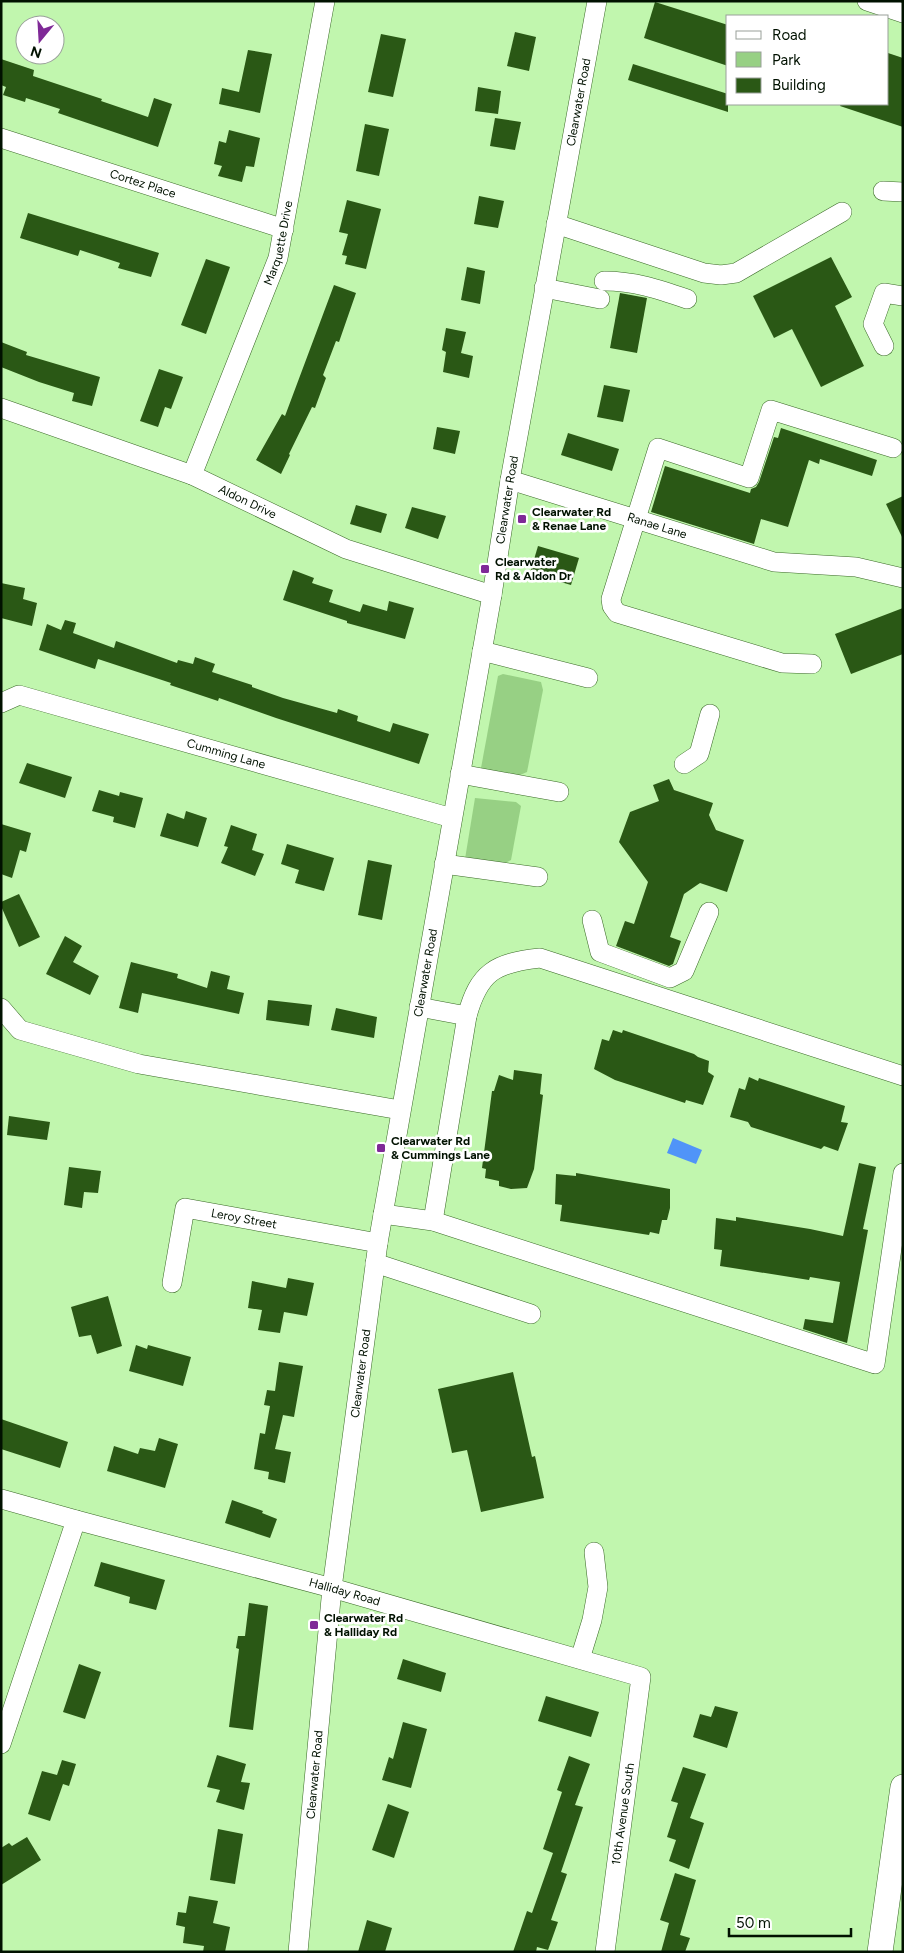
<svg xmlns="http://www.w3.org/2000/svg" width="904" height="1953" viewBox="0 0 904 1953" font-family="Figtree,sans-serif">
  <rect width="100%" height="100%" fill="#c1f6ae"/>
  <g fill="#97d084">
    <polygon points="503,674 541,682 543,690 527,772 511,779 486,773 481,768 498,676"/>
    <polygon points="475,798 516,802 521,806 511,860 496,868 465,859"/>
  </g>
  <polygon fill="#5094f8" points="673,1138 702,1150 696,1164 667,1153"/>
  <g fill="#2a5815">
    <polygon points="655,2 728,25 728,66 644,38"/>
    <polygon points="515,32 536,37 529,71 507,66"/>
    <polygon points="381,34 406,39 393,97 368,92"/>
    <polygon points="248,50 272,54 260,113 219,104 222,88 239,92"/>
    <polygon points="888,53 903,58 903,127 840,106 841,104 888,104"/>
    <polygon points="1,59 34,70 33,76 102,99 101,101 148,117 154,98 172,104 158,147 58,113 60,109 26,98 25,102 3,95 6,87 1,85"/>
    <polygon points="633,64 728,94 728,112 628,80"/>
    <polygon points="478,87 501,91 498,114 475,111"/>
    <polygon points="495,118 521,122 515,150 490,146"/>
    <polygon points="365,124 389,129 379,176 356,171"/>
    <polygon points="229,130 260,138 254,167 246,166 242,182 218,176 222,166 214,164 219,141 226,143"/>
    <polygon points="479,196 504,201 498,228 474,224"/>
    <polygon points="347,200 381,209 366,269 345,264 347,256 342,255 348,234 339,232"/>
    <polygon points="28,213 159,253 151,277 118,268 120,263 80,250 78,256 20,238"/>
    <polygon points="831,257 852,297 835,306 864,366 821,387 792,329 774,338 753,296"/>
    <polygon points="206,259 230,267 206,334 181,325"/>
    <polygon points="467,267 485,271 480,304 461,300"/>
    <polygon points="334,285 356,293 339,342 336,341 323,375 326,378 315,408 312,407 289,454 290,455 281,474 256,460 282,414 285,416"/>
    <polygon points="620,293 647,298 637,353 610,348"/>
    <polygon points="446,328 466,332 461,353 473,356 469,378 443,372 446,352 442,350"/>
    <polygon points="1,342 27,352 26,355 100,377 92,406 72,401 74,393 39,382 1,367"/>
    <polygon points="159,369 183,377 171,409 165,407 158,427 140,421"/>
    <polygon points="604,385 630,390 623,422 597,417"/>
    <polygon points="437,427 460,431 455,454 433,449"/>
    <polygon points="781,428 877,460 872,476 820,459 819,464 809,460 788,527 761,519 754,544 651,512 665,466 750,493 751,489 756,487 759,482 774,437 778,438"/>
    <polygon points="568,433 619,449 612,471 561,455"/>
    <polygon points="903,496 903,539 886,504"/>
    <polygon points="356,505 387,514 381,533 350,524"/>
    <polygon points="412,507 446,516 438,539 405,528"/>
    <polygon points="538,546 579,558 571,585 530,573"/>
    <polygon points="293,570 314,578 312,583 333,590 329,602 360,612 363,604 387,611 389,601 414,608 405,639 347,623 347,621 283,600"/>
    <polygon points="1,583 25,588 23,599 37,603 32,626 1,618"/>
    <polygon points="903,608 903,654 851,674 835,634"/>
    <polygon points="65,620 76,623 73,633 114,648 116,641 177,663 178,660 193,664 195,657 215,664 212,672 252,685 252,687 283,698 337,713 338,709 358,716 357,721 390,732 393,723 429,734 419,764 276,718 219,698 218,701 170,685 171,683 98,659 95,669 39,650 47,624 61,630"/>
    <polygon points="27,763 72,777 65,798 19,783"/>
    <polygon points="669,779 674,790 713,803 709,815 716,830 744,840 727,892 700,883 684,894 670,937 681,941 673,964 669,966 616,946 625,921 634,924 648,882 619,842 630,812 659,801 653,785"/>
    <polygon points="99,790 119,796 120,792 143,798 135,828 113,822 114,817 92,811"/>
    <polygon points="186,811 207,818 198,847 160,836 167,813 184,819"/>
    <polygon points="1,824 31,833 26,852 20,850 12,878 1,874"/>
    <polygon points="231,825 257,834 252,850 264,854 255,876 221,863 228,847 224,846"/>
    <polygon points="287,844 334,858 324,891 295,883 299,870 281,864"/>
    <polygon points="368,860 392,865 382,920 358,915"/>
    <polygon points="19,894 40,937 19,947 1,906 1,902"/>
    <polygon points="65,936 82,946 73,962 99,976 90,995 46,974"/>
    <polygon points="131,962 178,974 177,978 207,988 211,971 230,976 227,989 244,993 239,1014 142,993 138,1013 119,1008"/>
    <polygon points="268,1000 312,1005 309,1026 266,1020"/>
    <polygon points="336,1008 377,1017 374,1038 331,1030"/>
    <polygon points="613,1030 622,1033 623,1030 694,1054 698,1057 709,1061 708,1072 714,1076 703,1105 686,1100 685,1103 615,1080 594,1069 602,1039 609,1041"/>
    <polygon points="514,1070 542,1074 540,1094 543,1095 534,1169 527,1188 511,1189 499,1186 499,1181 485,1178 486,1169 482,1168 492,1091 494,1091 499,1075 513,1080"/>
    <polygon points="749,1077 758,1081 759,1078 845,1106 841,1122 848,1123 838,1151 824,1146 821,1149 751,1127 748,1122 730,1117 739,1088 745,1090"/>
    <polygon points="9,1116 50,1122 47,1140 7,1135"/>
    <polygon points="859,1163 876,1167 863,1229 868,1230 847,1343 803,1329 805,1319 833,1323 840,1282 810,1277 809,1280 720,1266 722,1250 714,1249 716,1218 736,1221 736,1217 810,1229 843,1236"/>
    <polygon points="69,1167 101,1171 98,1193 84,1192 82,1208 64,1205"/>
    <polygon points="576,1173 670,1189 670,1208 667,1220 662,1220 659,1234 650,1232 649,1235 560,1221 562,1205 555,1204 556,1174 576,1176"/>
    <polygon points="288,1278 314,1283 307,1316 284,1312 280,1333 258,1330 262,1310 248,1308 252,1281 286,1288"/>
    <polygon points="108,1296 122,1346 97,1354 91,1335 79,1337 71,1307"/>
    <polygon points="136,1345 147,1349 148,1345 191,1357 183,1386 129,1371"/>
    <polygon points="279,1362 303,1366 294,1417 283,1415 275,1449 291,1452 285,1483 268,1479 269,1472 254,1469 260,1433 265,1434 270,1406 264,1405 267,1390 275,1391"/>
    <polygon points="513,1372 532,1457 535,1456 544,1498 481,1512 467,1450 452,1453 438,1389"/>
    <polygon points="1,1419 68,1442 60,1468 1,1449"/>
    <polygon points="159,1438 178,1444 165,1488 107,1471 114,1446 138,1454 140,1448 155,1451"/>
    <polygon points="232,1500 263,1511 262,1513 277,1519 270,1538 225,1523"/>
    <polygon points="101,1562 165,1580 156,1610 129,1603 130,1597 94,1586"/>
    <polygon points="249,1603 268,1606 253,1730 229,1727 239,1649 236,1648 238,1636 245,1636"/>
    <polygon points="403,1659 446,1673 441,1692 397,1679"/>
    <polygon points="79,1664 101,1672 85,1719 63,1712"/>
    <polygon points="546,1696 599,1712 591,1737 538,1721"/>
    <polygon points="715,1706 738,1712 727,1748 693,1737 700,1714 711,1717"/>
    <polygon points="403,1722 427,1729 411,1788 382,1780 389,1757 393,1759"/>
    <polygon points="217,1755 246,1764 241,1782 250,1783 244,1810 216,1802 220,1790 207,1787"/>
    <polygon points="569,1756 590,1764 575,1805 583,1807 561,1872 567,1874 551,1920 558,1922 548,1950 537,1947 536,1952 513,1952 527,1911 532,1913 553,1853 543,1849 562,1792 557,1790"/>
    <polygon points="62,1760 76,1764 69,1786 63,1784 50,1821 28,1814 42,1771 57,1775"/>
    <polygon points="683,1767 706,1774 690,1818 704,1823 689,1869 669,1861 676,1840 667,1837 678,1803 671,1801"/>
    <polygon points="388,1804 409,1812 394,1858 372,1850"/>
    <polygon points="218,1829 243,1834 235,1884 210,1880"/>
    <polygon points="27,1837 41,1860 1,1885 1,1848 9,1843 12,1846"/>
    <polygon points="675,1873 696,1880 680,1935 690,1938 685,1952 661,1952 669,1923 660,1920"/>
    <polygon points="189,1896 218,1901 213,1923 230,1927 225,1952 203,1952 204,1946 183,1943 185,1927 176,1925 178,1912 186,1913"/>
    <polygon points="367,1920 392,1928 385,1952 358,1952"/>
  </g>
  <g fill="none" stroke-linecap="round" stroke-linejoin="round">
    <g stroke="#3a6927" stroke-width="20">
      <g id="minor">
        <polyline points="867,1 903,13"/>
        <path id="s1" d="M1,138L284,229"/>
        <polyline points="883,191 903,192"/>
        <polyline points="556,224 704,273 721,275 736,273 842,212"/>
        <path d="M604,281C634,281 658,289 687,299"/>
        <polyline points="544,288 600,299"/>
        <polyline points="884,346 873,324 884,293 903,296"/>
        <path id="s2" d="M1,408L192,475L346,549L492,595"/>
        <path id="s3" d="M192,475L278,258L325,1"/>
        <path id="s4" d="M510,480L774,562L856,567L903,578"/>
        <polyline points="482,651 588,678"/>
        <polyline points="812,664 782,663 617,613 612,606 611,599 658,448 749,478 771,410 893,448"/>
        <path id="s5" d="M1,703L19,695L452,818"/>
        <polyline points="684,764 699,754 710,714"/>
        <polyline points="460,774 559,792"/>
        <polyline points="444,864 538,877"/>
        <polyline points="592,920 600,952 670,978 684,971 709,912"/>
        <polyline points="419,1007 467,1016"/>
        <polyline points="1,1008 20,1030 139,1064 400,1110"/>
        <polyline points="383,1214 433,1221 875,1364 903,1173"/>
        <path d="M433,1221L467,1016C479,972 495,963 540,958L903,1076"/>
        <polyline points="375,1263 531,1314"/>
        <path id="s6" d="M172,1283L185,1208L378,1243"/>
        <path id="s7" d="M1,1499L76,1520L332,1588L641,1677L605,1952"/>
        <polyline points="580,1659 592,1620 598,1587 594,1552"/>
        <polyline points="1,1744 76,1520"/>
        <path id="s8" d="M298,1952L332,1588L378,1243L492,595L510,480L597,1"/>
      </g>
    </g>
    <g stroke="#3a6927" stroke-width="26">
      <polyline id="major" points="880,1952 903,1787"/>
    </g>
    <use href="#minor" stroke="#fff" stroke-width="19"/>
    <use href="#major" stroke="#fff" stroke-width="25"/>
  </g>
  <g fill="#7f2997" stroke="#fff" stroke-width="2">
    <rect x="517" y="514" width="10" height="10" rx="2.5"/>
    <rect x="480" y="564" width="10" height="10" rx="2.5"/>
    <rect x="376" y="1143" width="10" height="10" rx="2.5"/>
    <rect x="309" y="1620" width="10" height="10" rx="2.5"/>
  </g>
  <g text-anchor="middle" stroke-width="5" stroke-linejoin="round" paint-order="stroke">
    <g font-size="12" fill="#011100" stroke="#fff">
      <text dy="4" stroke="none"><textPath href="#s8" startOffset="1872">Clearwater Road</textPath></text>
      <text dy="4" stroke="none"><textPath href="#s1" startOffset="149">Cortez Place</textPath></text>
      <text dy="4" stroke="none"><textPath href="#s3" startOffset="248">Marquette Drive</textPath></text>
      <text dy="4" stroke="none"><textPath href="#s8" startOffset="1468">Clearwater Road</textPath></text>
      <text dy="4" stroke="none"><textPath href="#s2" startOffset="264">Aldon Drive</textPath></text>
      <text dy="4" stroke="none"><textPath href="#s4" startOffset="154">Ranae Lane</textPath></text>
      <text dy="4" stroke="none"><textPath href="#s5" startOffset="235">Cumming Lane</textPath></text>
      <text dy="4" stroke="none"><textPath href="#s8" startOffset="988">Clearwater Road</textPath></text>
      <text dy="4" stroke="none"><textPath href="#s6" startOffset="136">Leroy Street</textPath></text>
      <text dy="4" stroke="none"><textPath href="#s8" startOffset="582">Clearwater Road</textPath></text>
      <text dy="4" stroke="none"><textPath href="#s7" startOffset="356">Halliday Road</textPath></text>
      <text dy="4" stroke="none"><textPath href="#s8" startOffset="178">Clearwater Road</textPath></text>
      <text transform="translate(623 1814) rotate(-82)" y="4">10th Avenue South</text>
    </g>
    <g font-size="12" font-weight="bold" fill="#011100" stroke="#fff" text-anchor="start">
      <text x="532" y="516">Clearwater Rd<tspan x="532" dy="14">&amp; Renae Lane</tspan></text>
      <text x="495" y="566">Clearwater<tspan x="495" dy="14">Rd &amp; Aldon Dr</tspan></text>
      <text x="391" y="1145">Clearwater Rd<tspan x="391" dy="14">&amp; Cummings Lane</tspan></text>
      <text x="324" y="1622">Clearwater Rd<tspan x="324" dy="14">&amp; Halliday Rd</tspan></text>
    </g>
  </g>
  <rect width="904" height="1953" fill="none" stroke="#011100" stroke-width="5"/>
  <rect x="726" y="15" width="162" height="90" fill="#ffffff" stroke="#99a099"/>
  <rect x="736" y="31" width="25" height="8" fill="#ffffff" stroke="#99a099"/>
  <text x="772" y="40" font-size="15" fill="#011100">Road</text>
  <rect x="736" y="52" width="25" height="15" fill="#97d084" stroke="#99a099"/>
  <text x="772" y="65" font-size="15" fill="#011100">Park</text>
  <rect x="736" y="78" width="25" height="15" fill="#2a5815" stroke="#99a099"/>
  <text x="772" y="90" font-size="15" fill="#011100">Building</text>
  <g transform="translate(40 40) rotate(198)"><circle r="24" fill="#ffffff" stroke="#99a099"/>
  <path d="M0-4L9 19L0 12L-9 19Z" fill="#7f2997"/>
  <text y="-8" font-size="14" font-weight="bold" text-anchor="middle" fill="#011100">N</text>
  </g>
  <path d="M729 1928v8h122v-8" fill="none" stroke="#011100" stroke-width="2.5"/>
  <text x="736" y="1928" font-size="15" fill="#011100" stroke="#ffffff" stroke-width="4" paint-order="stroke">50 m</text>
</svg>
